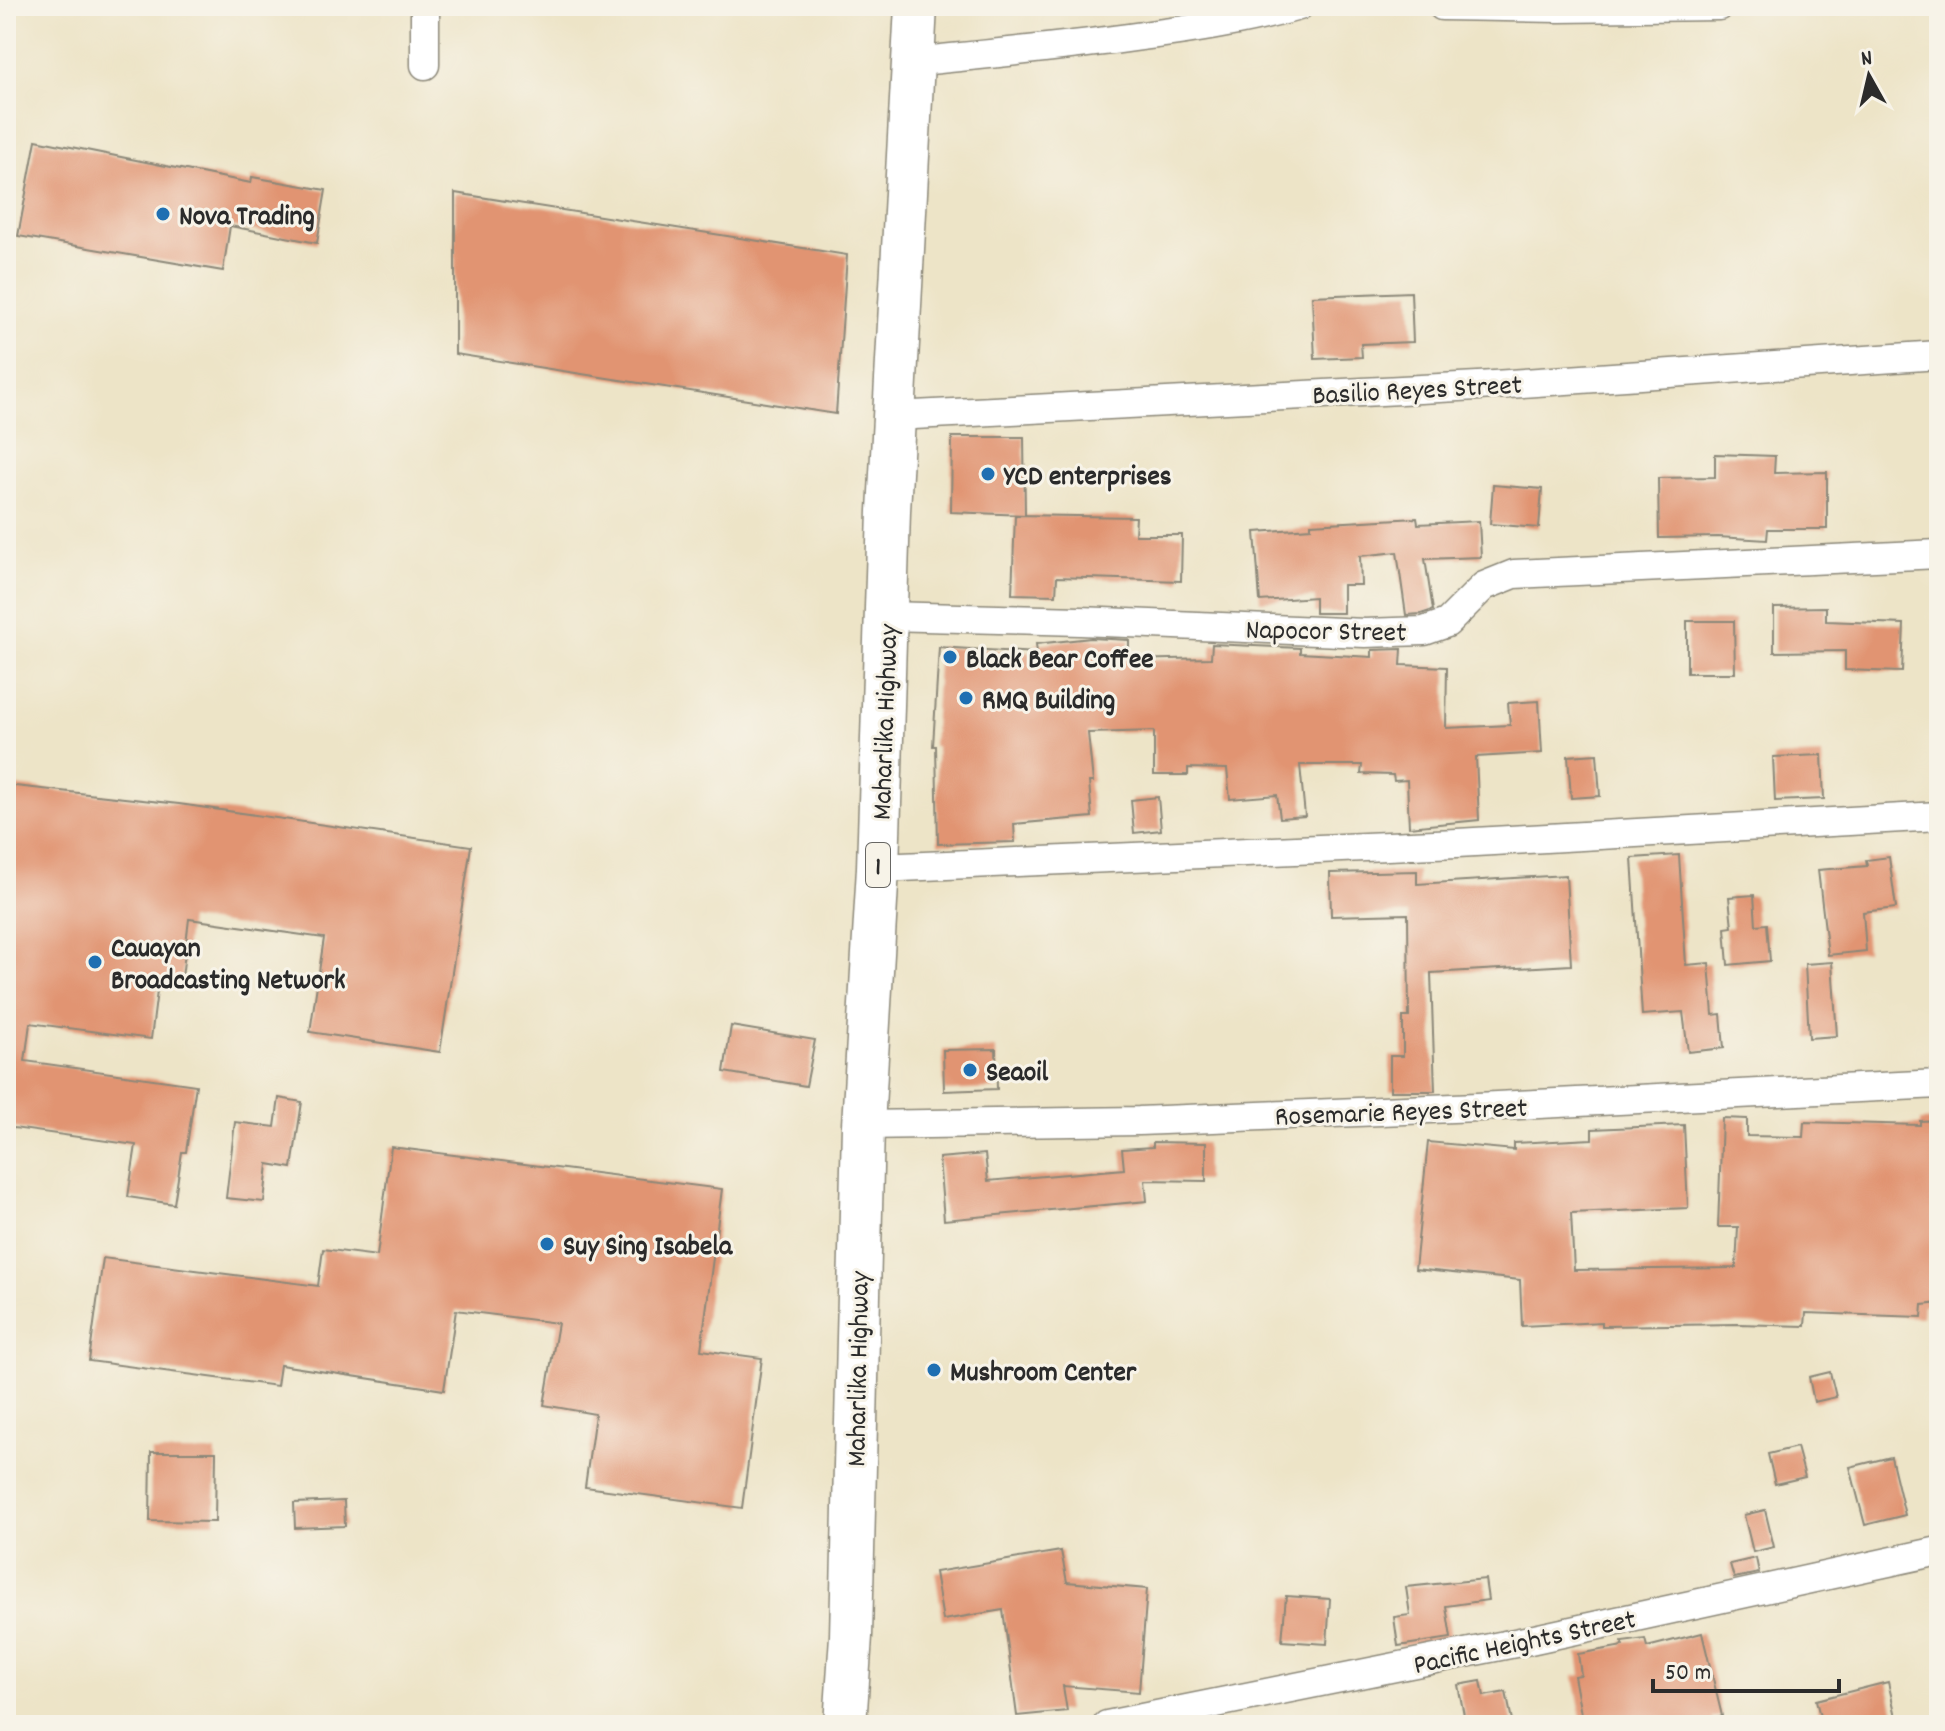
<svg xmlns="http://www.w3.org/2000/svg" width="1945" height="1731" viewBox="0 0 1945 1731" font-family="Dekko,sans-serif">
  <rect width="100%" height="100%" fill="#f7f3e8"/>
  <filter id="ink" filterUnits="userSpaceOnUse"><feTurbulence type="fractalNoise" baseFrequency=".0125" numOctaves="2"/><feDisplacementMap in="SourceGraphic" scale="16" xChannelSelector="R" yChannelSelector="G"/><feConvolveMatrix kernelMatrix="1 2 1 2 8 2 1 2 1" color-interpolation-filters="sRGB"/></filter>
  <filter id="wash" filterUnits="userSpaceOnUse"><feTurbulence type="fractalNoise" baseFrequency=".006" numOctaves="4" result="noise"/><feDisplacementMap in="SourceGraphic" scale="32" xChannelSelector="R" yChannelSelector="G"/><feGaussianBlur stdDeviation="1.8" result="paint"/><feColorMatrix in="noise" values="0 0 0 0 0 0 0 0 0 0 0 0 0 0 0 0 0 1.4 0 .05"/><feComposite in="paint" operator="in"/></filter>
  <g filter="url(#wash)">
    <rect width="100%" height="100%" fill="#ede4c7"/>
    <g id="blocks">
      <g fill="#e19472">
        <polygon points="36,140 251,183 252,177 326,190 317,243 230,226 223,271 18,236"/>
        <polygon points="455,193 847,255 836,414 455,354"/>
        <polygon points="1411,292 1413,342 1361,344 1362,357 1315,359 1312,296"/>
        <polygon points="952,437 1024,437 1025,515 951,512"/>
        <polygon points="1715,454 1775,456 1774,473 1827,472 1827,529 1768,529 1767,540 1718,537 1659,538 1658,478 1715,477"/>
        <polygon points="1493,485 1542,489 1539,528 1490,524"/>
        <polygon points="1015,515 1136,517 1135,535 1182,535 1181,581 1057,577 1056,595 1012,594"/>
        <polygon points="1417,518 1418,524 1479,521 1481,557 1425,559 1433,610 1421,614 1406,615 1397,552 1360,556 1361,585 1343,585 1343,613 1315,613 1315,597 1260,601 1255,532 1311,528 1311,524"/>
        <polygon points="1826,607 1826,621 1904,624 1902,672 1845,670 1845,651 1774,652 1774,608"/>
        <polygon points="1687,621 1734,621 1735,673 1687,673"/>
        <polygon points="1091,638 1129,640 1129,660 1211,658 1212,644 1300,648 1300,653 1372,657 1372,650 1402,649 1401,665 1447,667 1446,728 1510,725 1508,703 1539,701 1542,753 1476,757 1479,820 1409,827 1407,780 1394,781 1393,775 1361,774 1362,765 1300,765 1305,816 1280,818 1277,795 1230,799 1227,769 1188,768 1188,775 1154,775 1154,731 1088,733 1093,782 1089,782 1092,817 1014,824 1015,842 938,844 936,746 933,746 939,647 1037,653 1036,644"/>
        <polygon points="1597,754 1600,796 1571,798 1568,756"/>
        <polygon points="1822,755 1824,799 1775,801 1773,757"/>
        <polygon points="6,785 179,804 471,846 440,1052 310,1032 324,938 189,919 181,986 158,983 151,1039 30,1023 25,1061 196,1085 186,1152 182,1152 174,1204 128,1197 136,1145 6,1127"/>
        <polygon points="1158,797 1161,830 1134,833 1131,800"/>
        <polygon points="1679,855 1686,965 1709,963 1713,1015 1721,1014 1724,1048 1688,1052 1683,1012 1642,1015 1632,858"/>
        <polygon points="1889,857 1896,908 1863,912 1866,951 1828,955 1818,870 1867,866 1866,860"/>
        <polygon points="1417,871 1417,884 1566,875 1571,965 1431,973 1435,1091 1390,1091 1390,1056 1403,1056 1403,1017 1409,1017 1408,914 1331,916 1330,873"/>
        <polygon points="1754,895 1756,925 1767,924 1770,961 1728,965 1725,928 1732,927 1729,897"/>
        <polygon points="1832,962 1837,1036 1809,1038 1805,964"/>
        <polygon points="731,1026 815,1040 806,1086 724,1072"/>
        <polygon points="996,1049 997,1089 944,1091 943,1050"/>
        <polygon points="279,1098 302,1102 292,1168 268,1164 264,1202 226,1198 235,1122 275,1127"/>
        <polygon points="1722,1118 1747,1119 1747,1136 1803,1137 1804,1122 1920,1125 1920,1121 1939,1120 1939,1303 1923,1305 1922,1317 1806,1313 1805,1326 1739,1324 1602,1326 1602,1322 1522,1326 1520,1280 1415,1269 1428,1142 1514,1150 1514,1143 1592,1139 1592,1129 1684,1125 1688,1208 1571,1213 1574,1270 1736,1268 1738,1227 1718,1227"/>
        <polygon points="1153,1142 1206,1143 1206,1181 1145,1180 1147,1201 944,1220 939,1158 985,1154 988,1181 1124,1169 1122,1149 1153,1147"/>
        <polygon points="391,1147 722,1189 701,1350 762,1358 742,1508 585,1487 595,1414 544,1405 558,1323 456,1310 444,1390 280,1365 277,1386 89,1361 103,1258 318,1286 323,1249 377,1256"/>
        <polygon points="1830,1372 1836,1397 1814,1402 1809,1377"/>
        <polygon points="1797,1447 1805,1477 1775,1484 1768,1454"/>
        <polygon points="151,1452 216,1452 215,1522 150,1521"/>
        <polygon points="1891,1457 1905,1515 1865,1525 1850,1467"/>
        <polygon points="344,1501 345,1526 295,1528 294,1503"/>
        <polygon points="1765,1510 1774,1547 1753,1552 1744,1515"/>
        <polygon points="1061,1551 1067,1582 1147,1589 1139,1692 1063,1686 1067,1711 1017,1716 1003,1610 943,1620 935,1572"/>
        <polygon points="1756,1558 1759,1573 1734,1578 1730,1564"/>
        <polygon points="1485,1579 1488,1600 1446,1606 1451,1638 1398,1646 1394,1617 1410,1615 1406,1587"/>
        <polygon points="1286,1596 1330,1599 1327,1644 1282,1641"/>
        <polygon points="1702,1633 1722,1716 1712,1718 1714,1725 1583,1725 1574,1676 1581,1675 1578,1654 1623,1646 1622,1642 1645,1639 1647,1647"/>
        <polygon points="1481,1681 1484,1696 1506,1692 1513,1725 1466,1725 1458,1685"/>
        <polygon points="1888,1682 1898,1725 1822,1725 1816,1700"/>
      </g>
    </g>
  </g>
  <g filter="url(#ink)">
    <use href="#blocks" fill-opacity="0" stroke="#8c8879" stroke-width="2"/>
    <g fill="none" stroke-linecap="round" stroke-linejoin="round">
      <g stroke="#8c8879" stroke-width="31">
        <g id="minor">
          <polyline points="425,6 425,65"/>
          <polyline points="1442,6 1559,8 1719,6"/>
          <path d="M911,62C988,54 1066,47 1142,36C1195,29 1248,21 1299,6"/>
          <polyline points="894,416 1478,386 1939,355"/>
          <polyline points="886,616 1080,621 1365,633 1424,631 1447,623 1484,586 1514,574 1939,554"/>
          <polyline points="878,868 1457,843 1939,816"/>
          <polyline points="863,1125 1139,1121 1477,1107 1939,1084"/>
          <polyline points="1107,1725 1530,1640 1939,1551"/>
        </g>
      </g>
      <g stroke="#8c8879" stroke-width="45">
        <polyline id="highway" points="845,1725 851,1636 863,1125 878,868 889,511 916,6"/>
      </g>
      <use href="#minor" stroke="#fff" stroke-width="28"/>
      <use href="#highway" stroke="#fff" stroke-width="42"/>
    </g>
  </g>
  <g fill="#1f6fb2" stroke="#f7f3e8" stroke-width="3">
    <circle cx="163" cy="214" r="8"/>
    <circle cx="988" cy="474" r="8"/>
    <circle cx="950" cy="657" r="8"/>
    <circle cx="966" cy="698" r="8"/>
    <circle cx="95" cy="962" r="8"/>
    <circle cx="970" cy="1070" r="8"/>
    <circle cx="547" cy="1244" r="8"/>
    <circle cx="934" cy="1370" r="8"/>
  </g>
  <g text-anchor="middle" stroke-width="6" stroke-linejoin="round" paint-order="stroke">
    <rect fill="#f7f3e8" stroke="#686764" stroke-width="2" x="866" y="843" width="24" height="44" rx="6"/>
    <g font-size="26" font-weight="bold" fill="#2b2b2b">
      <text x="878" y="874">1</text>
    </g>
    <g font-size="28" font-weight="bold" fill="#2b2b2b" stroke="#f7f3e8" text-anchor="start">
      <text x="179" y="224">Nova Trading</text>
      <text x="1004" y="484">YCD enterprises</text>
      <text x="966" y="667">Black Bear Coffee</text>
      <text x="982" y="708">RMQ Building</text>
      <text x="111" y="956">Cauayan<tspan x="111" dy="32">Broadcasting Network</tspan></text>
      <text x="986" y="1080">Seaoil</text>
      <text x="563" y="1254">Suy Sing Isabela</text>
      <text x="950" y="1380">Mushroom Center</text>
    </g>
    <g font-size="28" fill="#2b2b2b" stroke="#f7f3e8">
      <text transform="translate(1417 388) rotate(-3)" y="10">Basilio Reyes Street</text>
      <text transform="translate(1326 629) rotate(1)" y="10">Napocor Street</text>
      <text transform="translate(883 722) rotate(-88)" y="10">Maharlika Highway</text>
      <text transform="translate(1401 1110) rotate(-2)" y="10">Rosemarie Reyes Street</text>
      <text transform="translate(856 1369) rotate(-89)" y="10">Maharlika Highway</text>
      <text transform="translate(1524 1640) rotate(-12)" y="10">Pacific Heights Street</text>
    </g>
  </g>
  <rect width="1945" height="1731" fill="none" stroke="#f7f3e8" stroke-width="32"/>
  <g transform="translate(1869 76) rotate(352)" stroke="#f7f3e8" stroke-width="6" paint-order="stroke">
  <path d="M0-6L14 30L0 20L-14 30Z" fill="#2b2b2b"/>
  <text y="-12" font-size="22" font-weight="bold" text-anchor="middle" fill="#2b2b2b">N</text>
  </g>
  <path d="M1653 1679v12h186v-12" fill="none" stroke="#2b2b2b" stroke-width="4"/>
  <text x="1665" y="1679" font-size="24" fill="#2b2b2b" stroke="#f7f3e8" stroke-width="6" paint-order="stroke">50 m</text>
</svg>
